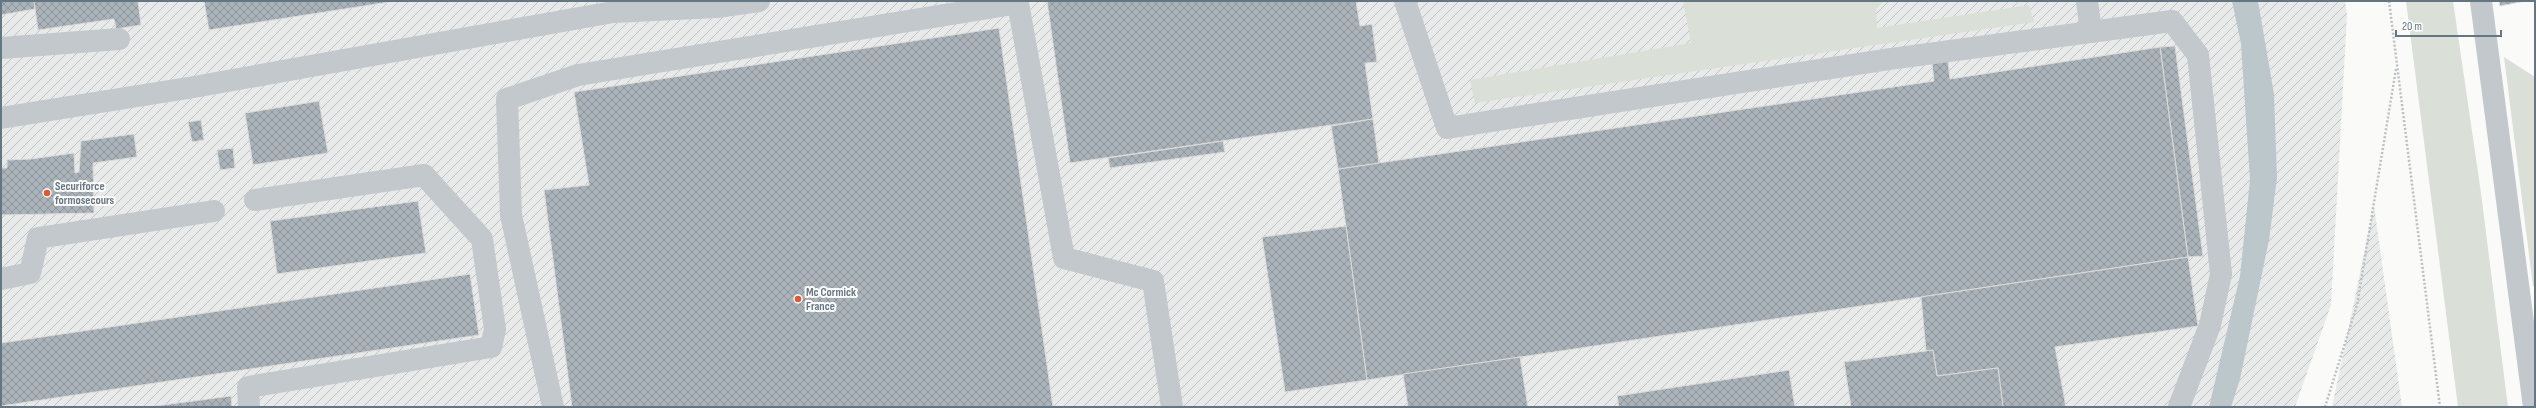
<svg xmlns="http://www.w3.org/2000/svg" width="2536" height="408" viewBox="0 0 2536 408" font-family="'Sofia Sans Condensed',sans-serif">
  <defs>
    <pattern id="industrial-furrows" width="10" height="10" patternUnits="userSpaceOnUse"><rect width="10" height="10" fill="#e8e9e9"/><path d="M-1 1l2-2M0 10L10 0M9 11l2-2" fill="none" stroke="#c0c1c2"/></pattern>
    <pattern id="building-cross-hatch" width="8" height="8" patternUnits="userSpaceOnUse"><rect width="8" height="8" fill="#aab3b9"/><path d="M0 0l8 8M0 8l8-8" fill="none" stroke="#8e969c"/></pattern>
  </defs>
  <rect width="100%" height="100%" fill="#fafaf8"/>
  <g fill="url(#industrial-furrows)">
    <polygon points="1,1 2345,1 2347,15 2331,305 2295,407 1,407"/>
    <polygon points="2374,206 2402,407 2332,407"/>
  </g>
  <g fill="#dadfd7">
    <polygon points="1683,1 1884,1 1876,9 1877,28 2029,5 2034,22 1475,103 1470,80 1691,43"/>
    <polygon points="2406,1 2453,1 2481,193 2508,407 2458,407"/>
    <polygon points="2504,57 2535,77 2535,288 2533,286"/>
  </g>
  <polygon fill="#bbc7cb" points="2232,1 2258,1 2274,94 2277,178 2269,240 2240,379 2231,407 2209,407 2240,276 2250,180 2241,44"/>
  <g fill="url(#building-cross-hatch)" stroke="#dcdcda">
    <polygon points="1,1 34,1 35,9 1,15"/>
    <polygon points="34,1 138,1 141,25 116,29 114,19 38,30"/>
    <polygon points="204,1 396,1 209,30"/>
    <polygon points="1047,1 1356,1 1360,26 1372,24 1377,62 1365,63 1373,119 1070,163"/>
    <polygon points="2499,1 2525,1 2500,6"/>
    <polygon points="999,28 1053,407 572,407 544,190 589,185 574,92"/>
    <polygon points="2175,46 2203,256 2188,257 2160,47"/>
    <polygon points="2160,47 2188,257 1367,380 1338,169 1934,81 1932,63 1948,61 1950,79"/>
    <polygon points="319,101 328,153 253,165 245,113"/>
    <polygon points="1373,119 1379,163 1338,169 1331,126"/>
    <polygon points="201,120 204,140 192,142 188,122"/>
    <polygon points="134,134 137,157 93,163 94,213 1,215 1,168 7,168 7,160 31,159 74,153 75,173 79,172 81,141"/>
    <polygon points="1223,141 1225,152 1110,168 1108,158"/>
    <polygon points="233,148 235,168 220,170 217,150"/>
    <polygon points="418,201 426,253 277,274 270,221"/>
    <polygon points="1346,226 1367,380 1285,392 1262,237"/>
    <polygon points="2188,257 2198,326 2055,347 2066,407 2003,407 1998,368 1937,376 1933,350 1926,351 1921,297"/>
    <polygon points="470,274 479,335 1,406 1,343"/>
    <polygon points="1933,350 1937,376 1998,368 2003,407 1851,407 1844,362"/>
    <polygon points="1520,357 1528,407 1408,407 1403,374"/>
    <polygon points="1789,370 1795,407 1619,407 1617,396"/>
    <polygon points="231,396 232,407 148,407"/>
  </g>
  <g fill="none" stroke-linecap="round" stroke-linejoin="round">
    <g stroke="#bbbfc2" stroke-width="2.5" stroke-dasharray="2 2" stroke-linecap="butt">
      <polyline points="2389,1 2440,407"/>
      <polyline points="2325,407 2357,305 2396,69"/>
    </g>
    <g stroke="#c3c8cc" stroke-width="22">
      <polyline points="1405,1 1447,128 1890,59 2172,21 2198,55 2221,274 2210,325 2179,407"/>
      <polyline points="2087,1 2091,32"/>
      <polyline points="2481,1 2534,407"/>
      <polyline points="1018,3 1064,258 1153,281 1172,407"/>
      <polyline points="1,48 119,39"/>
      <polyline points="1,118 194,87 613,12 717,7 759,1"/>
      <polyline points="1,279 30,273 38,238 214,211"/>
      <polyline points="249,407 248,387 491,347 495,329 482,239 424,175 255,200"/>
      <polyline points="553,407 511,215 507,99 578,75 1018,3 1018,1"/>
    </g>
  </g>
  <g fill="#e4572e" stroke="#fff" stroke-width="1.5">
    <circle cx="47" cy="193" r="4"/>
    <circle cx="798" cy="299" r="4"/>
  </g>
  <g text-anchor="middle" stroke-width="4" stroke-linejoin="round" paint-order="stroke">
    <g font-size="12" font-weight="bold" fill="#657683" stroke="#fff" text-anchor="start">
      <text x="55" y="190">Securiforce<tspan x="55" dy="14">formosecours</tspan></text>
      <text x="806" y="296">Mc Cormick<tspan x="806" dy="14">France</tspan></text>
    </g>
  </g>
  <rect width="2536" height="408" fill="none" stroke="#657683" stroke-width="4"/>
  <path d="M2396 30v6h105v-6" fill="none" stroke="#657683" stroke-width="2"/>
  <text x="2402" y="30" font-size="12" fill="#657683" stroke="#ffffff" stroke-width="3" paint-order="stroke">20 m</text>
</svg>
